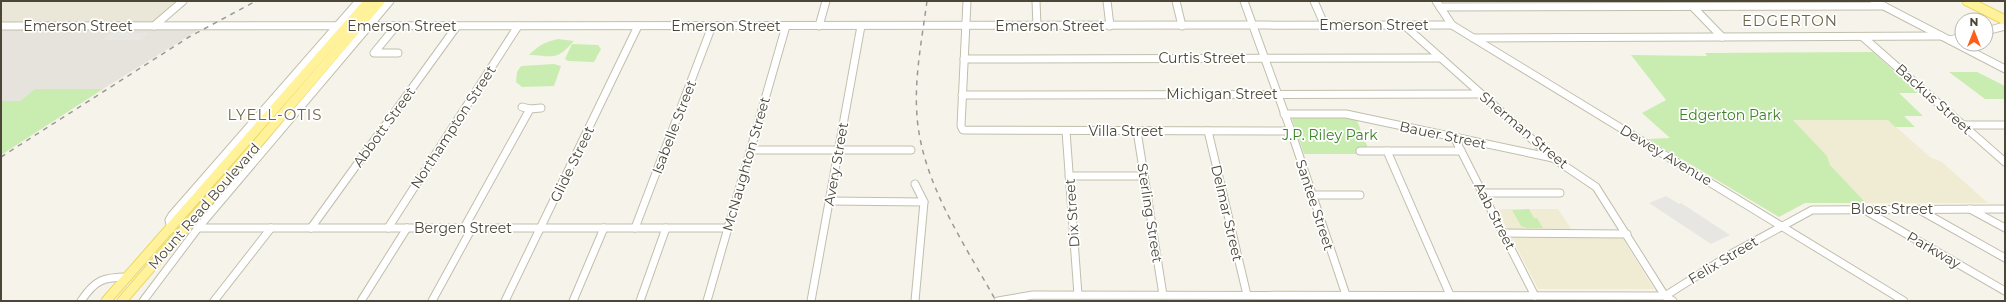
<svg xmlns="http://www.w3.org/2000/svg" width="2006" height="302" viewBox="0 0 2006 302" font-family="Montserrat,sans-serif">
  <rect width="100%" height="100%" fill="#f6f4ea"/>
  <polygon fill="#eae7d8" points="1,1 180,1 153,23 1,24"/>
  <polygon fill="#e6e3dc" points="1,29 200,29 103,89 35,89 20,101 1,101"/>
  <g fill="#f0ecd4">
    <polygon points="1793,120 1888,120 1930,157 1942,162 1988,203 1866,203 1830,165 1827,156"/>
    <polygon points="1497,209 1558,209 1576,236 1622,237 1654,289 1538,289"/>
  </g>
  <g fill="#c9ecb1">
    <path d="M558,39L574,41C556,61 555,56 529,55C538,46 544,42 558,39Z"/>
    <polygon points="572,44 598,45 601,49 594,62 568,61 565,59"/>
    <polygon points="1873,52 1918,93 1899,93 1923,116 1904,116 1915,127 1895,127 1888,120 1793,120 1827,156 1830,165 1866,203 1805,203 1779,217 1648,139 1670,138 1642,113 1666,100 1631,55 1707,56 1705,53"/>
    <polygon points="554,64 561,66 554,86 522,87 516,82 517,72 521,66"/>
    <polygon points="1949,72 1977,72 2005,86 2005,99 1985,99"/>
    <polygon points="35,89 103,89 1,155 1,101 20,101"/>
    <polygon points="1291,116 1341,116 1356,118 1368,148 1356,148 1358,154 1304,154"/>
    <polygon points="1529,209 1534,218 1537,218 1543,228 1527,228 1521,226 1512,210"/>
  </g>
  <g fill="#e7e6e2">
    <polygon points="111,33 149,33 141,40 103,40"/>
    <polygon points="1666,196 1679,204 1681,203 1730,235 1711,244 1649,203"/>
  </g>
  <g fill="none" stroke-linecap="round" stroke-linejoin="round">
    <g stroke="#c2beac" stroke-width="9">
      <g id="minor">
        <polyline points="967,1 961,126 963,130 1291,131"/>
        <polyline points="1036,1 1037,26"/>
        <polyline points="1107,1 1110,26"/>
        <polyline points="1176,1 1182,26"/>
        <polyline points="1244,1 1291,131 1346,295"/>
        <polyline points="1314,1 1325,26"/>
        <polyline points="1436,1 1452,25 1904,301"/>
        <polyline points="1874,1 2005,69"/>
        <polyline points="1440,7 1884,6"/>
        <polyline points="1693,7 1722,37"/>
        <polyline points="1404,25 1553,158 1596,187 1665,296 1673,301"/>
        <polyline points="1,26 1452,25"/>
        <polyline points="154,26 183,1"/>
        <polyline points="396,26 374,53 398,53"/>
        <polyline points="819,26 826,1"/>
        <polyline points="1986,31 2005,26"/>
        <polyline points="1863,37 2005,162"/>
        <polyline points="1473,38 1941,36"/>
        <polyline points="1950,40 1962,37"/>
        <polyline points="964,59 1441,58"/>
        <polyline points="962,95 1481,94"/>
        <polyline points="522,107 530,109 541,108"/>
        <polyline points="1284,114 1346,114 1553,158"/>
        <polyline points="1963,125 2005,125"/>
        <polyline points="1066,131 1078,295"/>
        <polyline points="1137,131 1163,295"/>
        <polyline points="1208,131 1247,295"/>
        <polyline points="1454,137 1535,296"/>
        <polyline points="751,150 911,150"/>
        <polyline points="1360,151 1461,151"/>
        <polyline points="1387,151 1450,295"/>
        <polyline points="1069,176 1144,176"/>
        <polyline points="915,184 924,202 915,301"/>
        <polyline points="1482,193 1560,193"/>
        <polyline points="1312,195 1360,195"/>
        <polyline points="829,201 924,202"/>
        <polyline points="1863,209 2005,291"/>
        <polyline points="1918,209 2005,258"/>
        <polyline points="1970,209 2005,228"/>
        <polyline points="198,228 728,228"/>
        <polyline points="311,228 457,26"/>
        <polyline points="388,228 518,26"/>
        <polyline points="464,228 530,109"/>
        <polyline points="635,228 712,26"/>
        <polyline points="171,229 169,220 172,215 359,1"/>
        <polyline points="1504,233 1627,234"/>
        <path d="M81,301C95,280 103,277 128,277"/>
        <polyline points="143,301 198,228 390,1"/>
        <polyline points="214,301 271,228"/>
        <polyline points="361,301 407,228"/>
        <polyline points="432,301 472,228"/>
        <polyline points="505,301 638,26"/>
        <polyline points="573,301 604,228"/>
        <polyline points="640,301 666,228"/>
        <polyline points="707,301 786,26"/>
        <polyline points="811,301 861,26"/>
        <polyline points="998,301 1033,295 1665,296 1733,253 1812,210 2005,209"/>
      </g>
    </g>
    <g stroke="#ebd763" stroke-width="11">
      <g id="major">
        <polyline points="1967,1 2005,20"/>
        <polyline points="106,301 369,1"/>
        <polyline points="122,301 380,1"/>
      </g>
    </g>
    <use href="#minor" stroke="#fff" stroke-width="7"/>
    <use href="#major" stroke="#fff29a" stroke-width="9"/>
    <g stroke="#999" stroke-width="1.5" stroke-dasharray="5 5" stroke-linecap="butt">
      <path d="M927,1C922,39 914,78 917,116C922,183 964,243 996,301"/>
      <polyline points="1,157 189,37 256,1"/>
    </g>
  </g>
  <g text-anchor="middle" stroke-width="3.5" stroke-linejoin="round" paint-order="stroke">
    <g font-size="14" fill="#4b4637" stroke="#fff">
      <text x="1374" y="30">Emerson Street</text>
      <text x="78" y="31">Emerson Street</text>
      <text x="402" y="31">Emerson Street</text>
      <text x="726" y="31">Emerson Street</text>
      <text x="1050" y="31">Emerson Street</text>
      <text x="1202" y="63">Curtis Street</text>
      <text x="1222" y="99">Michigan Street</text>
      <text transform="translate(1934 99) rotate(42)" y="5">Backus Street</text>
      <text transform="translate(384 127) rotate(-54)" y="5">Abbott Street</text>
      <text transform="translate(453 127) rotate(-57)" y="5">Northampton Street</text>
      <text transform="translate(674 127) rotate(-69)" y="5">Isabelle Street</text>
      <text transform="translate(1524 130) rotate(40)" y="5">Sherman Street</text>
      <text x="1126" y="136">Villa Street</text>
      <text transform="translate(1443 135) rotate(12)" y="5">Bauer Street</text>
      <text transform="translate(1666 155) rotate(31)" y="5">Dewey Avenue</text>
      <text transform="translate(572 164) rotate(-64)" y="5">Glide Street</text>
      <text transform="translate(746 164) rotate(-74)" y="5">McNaughton Street</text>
      <text transform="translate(836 164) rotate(-80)" y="5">Avery Street</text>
      <text transform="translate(1315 205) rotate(72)" y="5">Santee Street</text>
      <text transform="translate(204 206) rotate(-49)" y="5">Mount Read Boulevard</text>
      <text x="1892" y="214">Bloss Street</text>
      <text transform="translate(1072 213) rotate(-94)" y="5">Dix Street</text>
      <text transform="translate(1150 213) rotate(81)" y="5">Sterling Street</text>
      <text transform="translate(1227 213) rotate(77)" y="5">Delmar Street</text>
      <text transform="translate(1495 216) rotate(63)" y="5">Aab Street</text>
      <text x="463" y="233">Bergen Street</text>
      <text transform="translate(1934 250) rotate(30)" y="5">Parkway</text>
      <text transform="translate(1723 260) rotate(-31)" y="5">Felix Street</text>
    </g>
    <g font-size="14" fill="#3b8226" stroke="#fff">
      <text x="1730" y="120">Edgerton Park</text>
      <text x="1330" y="140">J.P. Riley Park</text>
    </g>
    <g font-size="15" letter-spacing="1" fill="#6e664e" stroke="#fff">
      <text x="1790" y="26">EDGERTON</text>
      <text x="275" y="120">LYELL-OTIS</text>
    </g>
  </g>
  <rect width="2006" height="302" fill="none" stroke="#4b4637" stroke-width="4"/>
  <g transform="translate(1974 32)"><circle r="19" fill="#ffffff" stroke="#b7b5af"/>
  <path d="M0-3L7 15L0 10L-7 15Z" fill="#ff5e18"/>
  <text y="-6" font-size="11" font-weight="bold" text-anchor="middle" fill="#4b4637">N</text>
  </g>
</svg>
